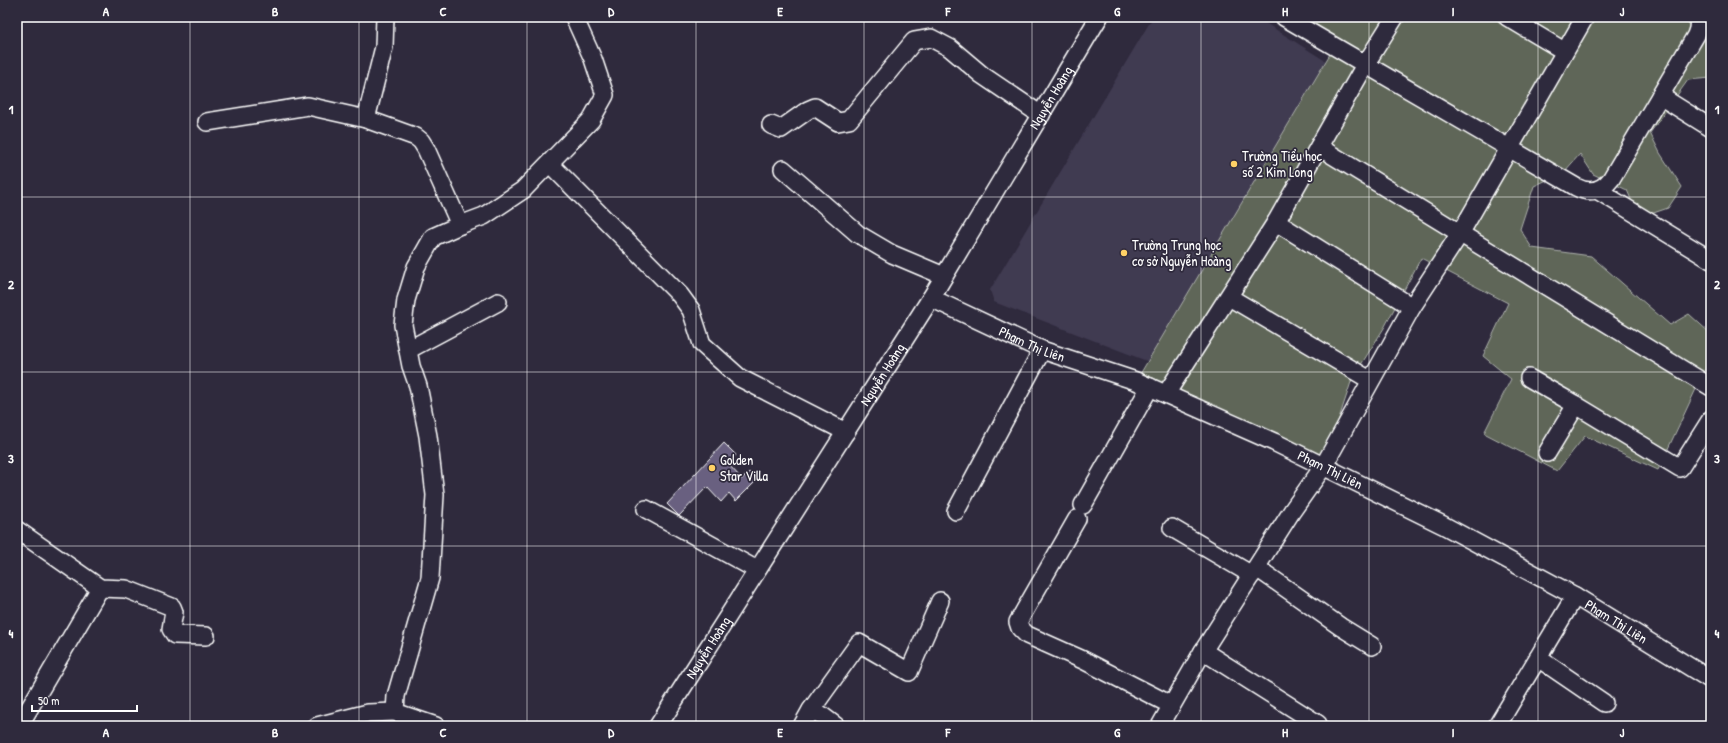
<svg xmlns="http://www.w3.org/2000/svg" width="1728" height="743" viewBox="0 0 1728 743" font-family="'Patrick Hand',sans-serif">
  <rect width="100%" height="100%" fill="#2f2a3d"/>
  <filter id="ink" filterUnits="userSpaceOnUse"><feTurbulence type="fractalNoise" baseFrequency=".025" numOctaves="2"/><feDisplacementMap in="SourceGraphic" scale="8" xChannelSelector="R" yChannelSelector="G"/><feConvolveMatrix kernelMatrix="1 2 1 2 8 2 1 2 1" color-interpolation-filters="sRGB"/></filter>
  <g filter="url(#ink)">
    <polygon fill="#403a51" points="1153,17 1256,17 1343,72 1157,365 994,302 990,290"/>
    <polygon fill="#5e6659" stroke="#aeb2ac" points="1291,17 1711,17 1711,78 1688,80 1650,133 1660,153 1682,187 1668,208 1639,218 1627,190 1593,174 1580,154 1564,172 1534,186 1520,229 1532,248 1591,256 1670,325 1689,314 1711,334 1711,357 1658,470 1585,436 1557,471 1484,433 1511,379 1483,356 1508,303 1421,258 1384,328 1352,379 1323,467 1136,381 1336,44"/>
    <polygon fill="#696180" stroke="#fff" points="724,443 736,455 728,464 742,479 749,472 757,480 736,501 729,493 721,502 707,487 679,516 667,504"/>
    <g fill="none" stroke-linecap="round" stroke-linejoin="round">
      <g stroke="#fff" stroke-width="20">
        <g id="minor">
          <path d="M1284,17L1576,187C1589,194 1602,191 1611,179L1696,35L1698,29L1699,17"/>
          <polyline points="1507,17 1564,51"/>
          <polyline points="1660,96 1711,128"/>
          <polyline points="366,119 384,47 385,17"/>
          <polyline points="207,122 308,106 366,119 416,137 421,141 426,149 460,225"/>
          <polyline points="771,125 781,129 808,110 815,107 838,122 849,120 914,41 931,38 950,48 982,75 1041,115"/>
          <polyline points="1319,147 1711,387"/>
          <polyline points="550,164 680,295 691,310 702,344 740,378 846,432"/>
          <polyline points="783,169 858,234 892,254 944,276"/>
          <polyline points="1597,190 1711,260"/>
          <polyline points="1276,222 1412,307"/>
          <polyline points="1229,297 1370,380"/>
          <path id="s1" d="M931,298L1042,350L1136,381L1274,442L1443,525L1575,596L1711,680"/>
          <polyline points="408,350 498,302"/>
          <polyline points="1529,378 1576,405"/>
          <polyline points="1166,394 1276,222 1365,65 1395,17"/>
          <polyline points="1547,453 1576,405 1680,468 1711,419"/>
          <polyline points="1083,505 1150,387"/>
          <polyline points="646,509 757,570"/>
          <polyline points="956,511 1042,350"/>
          <polyline points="1077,519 1018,622 1020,628 1027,635 1083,660 1171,705"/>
          <polyline points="1172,528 1252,575"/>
          <polyline points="17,530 100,588 126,589 172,607 174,612 171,629 175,635 206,636"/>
          <polyline points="1257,568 1341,627 1372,646"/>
          <polyline points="1203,651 1318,724"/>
          <polyline points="1538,658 1604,703"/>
          <polyline points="811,710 859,643 909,672 940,601"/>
          <polyline points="19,726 100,588"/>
          <polyline points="317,726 368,713 395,712"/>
          <polyline points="436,726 395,712 396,696 430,578 435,495 428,436 418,386 411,366 403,325 406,300 416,267 433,237 460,225 484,216 523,190 591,120 605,95 593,59 574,17"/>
          <path id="s2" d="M658,726L931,298L1099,17"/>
          <polyline points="802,726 811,710 820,714 836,726"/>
          <polyline points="1160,726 1203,651 1292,511 1323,467 1412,307 1461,232 1585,17"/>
          <polyline points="1497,726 1575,596"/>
        </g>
      </g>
      <use href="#minor" stroke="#2f2a3d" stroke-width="17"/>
    </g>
  </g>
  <path fill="none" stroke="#fff" stroke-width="1" stroke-opacity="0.55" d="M190,17V726M359,17V726M527,17V726M696,17V726M864,17V726M1032,17V726M1201,17V726M1369,17V726M1538,17V726M17,197H1711M17,372H1711M17,546H1711"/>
  <g fill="#ffd166" stroke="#2f2a3d" stroke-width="1.5">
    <circle cx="1234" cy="164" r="4"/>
    <circle cx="1124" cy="253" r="4"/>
    <circle cx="712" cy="468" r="4"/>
  </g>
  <g text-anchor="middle" stroke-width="3.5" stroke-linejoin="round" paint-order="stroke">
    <g font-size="14" fill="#fff" stroke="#2f2a3d">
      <text dy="5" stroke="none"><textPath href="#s2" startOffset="741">Nguyễn Hoàng</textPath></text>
      <text dy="5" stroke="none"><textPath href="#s1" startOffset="111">Phạm Thị Liên</textPath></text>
      <text dy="5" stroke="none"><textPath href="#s2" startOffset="417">Nguyễn Hoàng</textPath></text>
      <text dy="5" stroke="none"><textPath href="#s1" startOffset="435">Phạm Thị Liên</textPath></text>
      <text dy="5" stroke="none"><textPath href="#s1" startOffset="759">Phạm Thị Liên</textPath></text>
      <text dy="5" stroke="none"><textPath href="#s2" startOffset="93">Nguyễn Hoàng</textPath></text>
    </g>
    <g font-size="14" fill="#fff" stroke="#2f2a3d" text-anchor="start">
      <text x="1242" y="161">Trường Tiểu học<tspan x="1242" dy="16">số 2 Kim Long</tspan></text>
      <text x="1132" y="250">Trường Trung học<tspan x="1132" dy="16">cơ sở Nguyễn Hoàng</tspan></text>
      <text x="720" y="465">Golden<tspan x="720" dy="16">Star Villa</tspan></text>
    </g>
  </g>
  <rect width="1728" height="743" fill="none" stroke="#2f2a3d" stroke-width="44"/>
  <path d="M32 705v6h105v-6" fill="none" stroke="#ffffff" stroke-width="2"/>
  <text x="38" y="705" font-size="12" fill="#ffffff" stroke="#2f2a3d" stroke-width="3" paint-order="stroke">50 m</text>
  <rect x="22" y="22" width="1684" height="699" fill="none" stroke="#fff" stroke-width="1.5"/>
  <g font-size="13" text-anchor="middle" font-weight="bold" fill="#fff">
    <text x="106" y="16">A</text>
    <text x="275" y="16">B</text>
    <text x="443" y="16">C</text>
    <text x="611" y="16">D</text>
    <text x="780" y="16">E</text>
    <text x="948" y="16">F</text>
    <text x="1117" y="16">G</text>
    <text x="1285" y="16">H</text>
    <text x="1453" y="16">I</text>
    <text x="1622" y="16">J</text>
    <text x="11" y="114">1</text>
    <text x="1717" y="114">1</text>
    <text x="11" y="289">2</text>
    <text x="1717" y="289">2</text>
    <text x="11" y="463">3</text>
    <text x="1717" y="463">3</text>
    <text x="11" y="638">4</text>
    <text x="1717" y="638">4</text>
    <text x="106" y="737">A</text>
    <text x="275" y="737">B</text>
    <text x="443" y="737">C</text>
    <text x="611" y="737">D</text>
    <text x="780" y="737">E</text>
    <text x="948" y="737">F</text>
    <text x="1117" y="737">G</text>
    <text x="1285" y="737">H</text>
    <text x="1453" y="737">I</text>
    <text x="1622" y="737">J</text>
  </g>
</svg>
